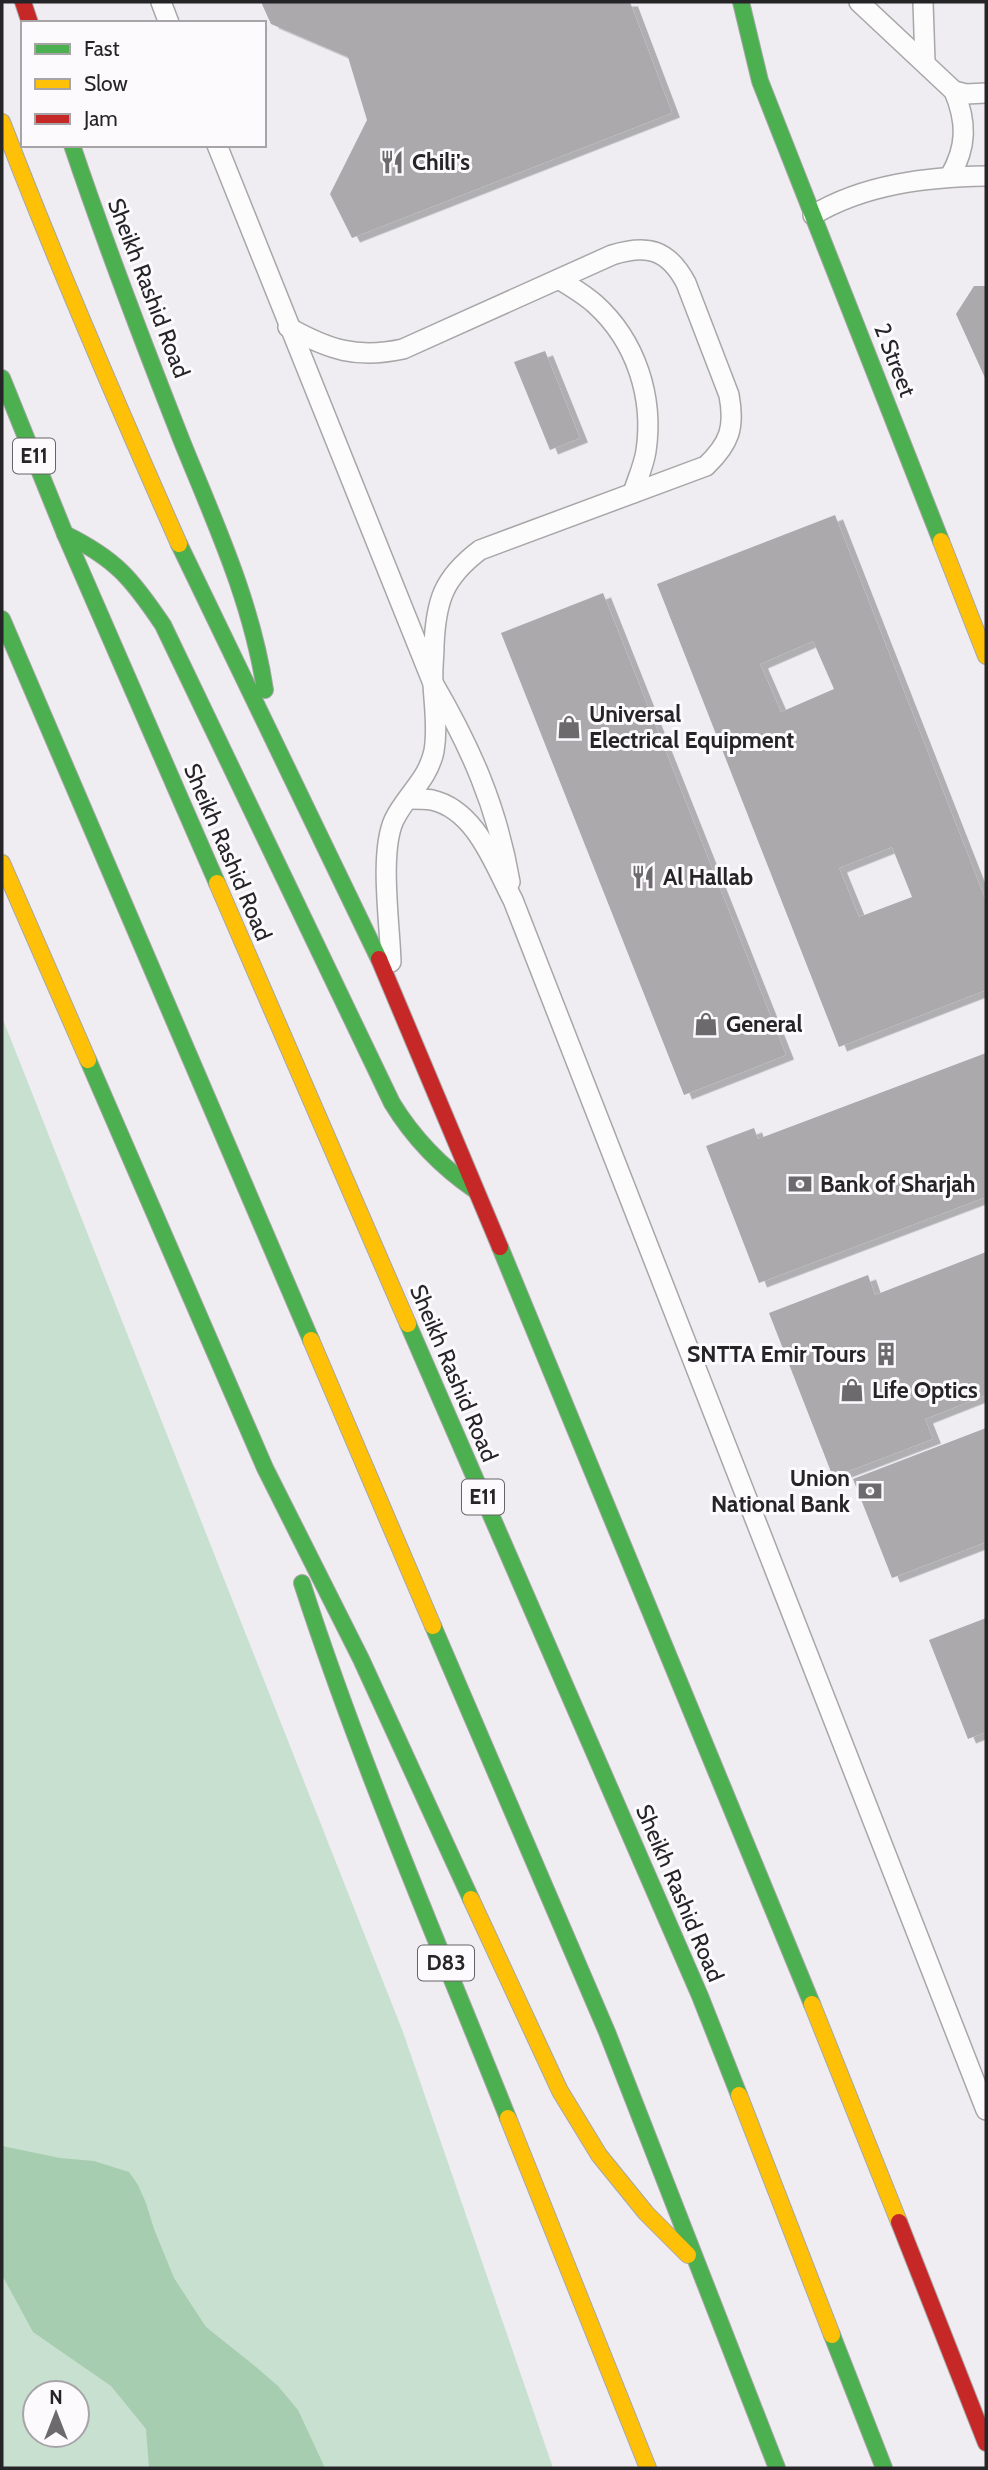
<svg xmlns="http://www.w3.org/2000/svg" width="988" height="2470" viewBox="0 0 988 2470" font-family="Cabin,sans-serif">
  <defs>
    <filter id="shadow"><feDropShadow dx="8" dy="4.5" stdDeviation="0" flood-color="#0004"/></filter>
  </defs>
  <rect width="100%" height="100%" fill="#efedf1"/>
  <path fill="#c8e0cf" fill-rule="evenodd" d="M2,1017L403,2032L553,2468H2ZM35,2393H77V2435H35Z"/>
  <polygon fill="#a6cdb0" points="2,2146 60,2158 94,2161 129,2172 138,2185 146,2203 154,2229 174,2278 206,2327 256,2367 278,2386 298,2410 325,2468 149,2468 146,2429 111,2386 33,2332 2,2275"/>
  <g fill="#aba9ac" fill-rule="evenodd" filter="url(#shadow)">
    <polygon points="261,2 630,2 672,113 352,238 330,194 367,120 348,57 271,24"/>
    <polygon points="974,286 986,286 986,380 956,314"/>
    <polygon points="545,351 580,438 550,450 514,362"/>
    <path d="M835,515L986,901V990L839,1047L657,584ZM813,641L834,689L781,712L760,664ZM892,847L912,897L859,917L839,868Z"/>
    <polygon points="603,593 786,1055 684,1095 501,633"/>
    <polygon points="986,1053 986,1197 759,1283 706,1146 754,1128 758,1139"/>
    <polygon points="986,1252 986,1395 925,1419 933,1439 833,1477 769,1313 868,1275 875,1295"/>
    <polygon points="986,1428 986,1542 892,1578 853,1479"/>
    <polygon points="986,1618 986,1732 968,1739 929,1640"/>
  </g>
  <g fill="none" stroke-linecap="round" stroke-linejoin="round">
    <g stroke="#a7a6a8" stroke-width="22">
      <g id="lane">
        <polyline points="161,2 169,23"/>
        <polyline points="859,2 954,91 966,94 986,93"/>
        <polyline points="923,2 925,62"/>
        <path d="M217,145L432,681C470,746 497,806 510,882"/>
        <path d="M950,176C967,147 967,122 954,91"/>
        <path d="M813,215C865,184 927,177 986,176"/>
        <path d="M559,279C571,287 584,294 595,304C636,341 654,397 646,451C644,465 637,480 633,493"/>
        <path d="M288,327C329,350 357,359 403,349L612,255C647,244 668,249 686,283L729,395C735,427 730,443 706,466L480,550C443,578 436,601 434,645C434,658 432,670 433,683C434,706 438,728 434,751C428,780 406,795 394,820C379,853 390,925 391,962"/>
        <path d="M410,799C417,799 425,799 432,800C476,810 494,864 513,900L986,2110"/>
      </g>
    </g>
    <g stroke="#a7a6a8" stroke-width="18">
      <g id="fast">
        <polyline points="741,2 760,81 941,541"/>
        <path d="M72,145C106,246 144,345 183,444C216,525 252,603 265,690"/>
        <polyline points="2,378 65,534 217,883"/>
        <path d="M65,534C116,559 132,579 163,625L392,1103C414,1139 440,1166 475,1190"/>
        <polyline points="179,544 379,959"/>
        <polyline points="2,619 311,1340"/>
        <polyline points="88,1060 265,1468 361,1659 471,1899"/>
        <polyline points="500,1247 812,2004"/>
        <polyline points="408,1324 700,1996 739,2095"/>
        <path d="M302,1583C361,1765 437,1940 508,2118"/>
        <polyline points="433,1626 607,2032 777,2468"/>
        <polyline points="832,2335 884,2468"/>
      </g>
    </g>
    <g stroke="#a7a6a8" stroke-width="18">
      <g id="slow">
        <path d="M2,122C57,265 117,404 179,544"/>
        <polyline points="941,541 986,656"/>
        <polyline points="2,863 88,1060"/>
        <polyline points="217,883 408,1324"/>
        <polyline points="311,1340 433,1626"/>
        <polyline points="471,1899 560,2091 599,2155 646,2213 688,2255"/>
        <polyline points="812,2004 899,2222"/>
        <polyline points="739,2095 832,2335"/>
        <polyline points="508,2118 648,2468"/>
      </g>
    </g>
    <g stroke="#a7a6a8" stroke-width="18">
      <g id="jam">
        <polyline points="23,2 30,23"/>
        <polyline points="379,959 500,1247"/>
        <polyline points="899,2222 986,2443"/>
      </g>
    </g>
    <use href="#lane" stroke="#fdfcfd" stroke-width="19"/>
    <use href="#fast" stroke="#4caf50" stroke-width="16"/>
    <use href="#slow" stroke="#ffc107" stroke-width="16"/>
    <use href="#jam" stroke="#c62828" stroke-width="16"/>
  </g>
  <defs>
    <g id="restaurant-bare" transform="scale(1.89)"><path d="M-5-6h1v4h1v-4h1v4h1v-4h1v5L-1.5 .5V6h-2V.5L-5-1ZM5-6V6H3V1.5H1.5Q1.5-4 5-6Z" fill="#6c6a6d" stroke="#fdfafe" stroke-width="2.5" paint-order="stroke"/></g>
    <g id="shop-bare" transform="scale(1.89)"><path d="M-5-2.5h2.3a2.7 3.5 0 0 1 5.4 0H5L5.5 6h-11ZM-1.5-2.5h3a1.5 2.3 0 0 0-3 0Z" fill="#6c6a6d" stroke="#fdfafe" stroke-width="2.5" paint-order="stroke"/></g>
    <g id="bank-bare" transform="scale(1.89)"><path d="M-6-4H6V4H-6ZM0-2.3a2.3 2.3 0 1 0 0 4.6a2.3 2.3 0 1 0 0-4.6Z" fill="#6c6a6d" stroke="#fdfafe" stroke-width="2.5" paint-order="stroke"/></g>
    <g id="building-bare" transform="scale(1.89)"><path d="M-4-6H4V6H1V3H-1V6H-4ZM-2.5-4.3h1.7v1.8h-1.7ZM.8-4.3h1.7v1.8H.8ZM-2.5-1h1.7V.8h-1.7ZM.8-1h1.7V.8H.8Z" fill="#6c6a6d" stroke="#fdfafe" stroke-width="2.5" paint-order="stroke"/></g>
  </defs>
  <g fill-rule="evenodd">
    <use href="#restaurant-bare" x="392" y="162"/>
    <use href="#shop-bare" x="569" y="727"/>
    <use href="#restaurant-bare" x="643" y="877"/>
    <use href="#shop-bare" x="706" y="1024"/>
    <use href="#bank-bare" x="800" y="1184"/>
    <use href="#building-bare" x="886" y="1354"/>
    <use href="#shop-bare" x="852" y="1390"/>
    <use href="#bank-bare" x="870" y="1491"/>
  </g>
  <g text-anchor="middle" stroke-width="6" stroke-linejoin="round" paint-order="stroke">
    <g fill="#fdfafe" stroke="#666467" stroke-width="2">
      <rect x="13" y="438.5" width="42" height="35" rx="5"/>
      <rect x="462" y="1479.5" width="42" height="35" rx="5"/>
      <rect x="418" y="1945.5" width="56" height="35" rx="5"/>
    </g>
    <g font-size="21" font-weight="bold" fill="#252426">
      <text x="34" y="463">E11</text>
      <text x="483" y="1504">E11</text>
      <text x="446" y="1970">D83</text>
    </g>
    <g font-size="23" font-weight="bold" fill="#252426" stroke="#fdfafe" text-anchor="start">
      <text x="412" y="170">Chili's</text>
      <text x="589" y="722">Universal<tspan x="589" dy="26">Electrical Equipment</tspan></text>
      <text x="663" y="885">Al Hallab</text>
      <text x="726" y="1032">General</text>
      <text x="820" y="1192">Bank of Sharjah</text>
      <text x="866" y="1362" text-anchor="end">SNTTA Emir Tours</text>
      <text x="872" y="1398">Life Optics</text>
      <text x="850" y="1486" text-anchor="end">Union<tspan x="850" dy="26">National Bank</tspan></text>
    </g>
    <g font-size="23" fill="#252426" stroke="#fdfafe">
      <text transform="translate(149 288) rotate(69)" y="8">Sheikh Rashid Road</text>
      <text transform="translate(895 360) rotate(69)" y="8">2 Street</text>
      <text transform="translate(228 852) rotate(67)" y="8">Sheikh Rashid Road</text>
      <text transform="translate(454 1373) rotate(67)" y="8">Sheikh Rashid Road</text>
      <text transform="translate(680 1893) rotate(67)" y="8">Sheikh Rashid Road</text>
    </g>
  </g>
  <rect width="988" height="2470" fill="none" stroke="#252426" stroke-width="7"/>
  <rect x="21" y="21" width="245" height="126" fill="#fdfafe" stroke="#a7a4a8" stroke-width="2"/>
  <rect x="35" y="44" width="35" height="10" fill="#4caf50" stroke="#a7a4a8" stroke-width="2"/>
  <text x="84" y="56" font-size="21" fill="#252426">Fast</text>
  <rect x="35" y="79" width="35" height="10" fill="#ffc107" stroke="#a7a4a8" stroke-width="2"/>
  <text x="84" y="91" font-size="21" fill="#252426">Slow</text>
  <rect x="35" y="114" width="35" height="10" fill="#c62828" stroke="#a7a4a8" stroke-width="2"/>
  <text x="84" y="126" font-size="21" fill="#252426">Jam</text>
  <g transform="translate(56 2414)"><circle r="33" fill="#fdfafe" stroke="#a7a4a8" stroke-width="2"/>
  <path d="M0-5L12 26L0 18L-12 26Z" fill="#6c6a6d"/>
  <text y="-10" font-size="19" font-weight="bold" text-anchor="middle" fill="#252426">N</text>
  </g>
</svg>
